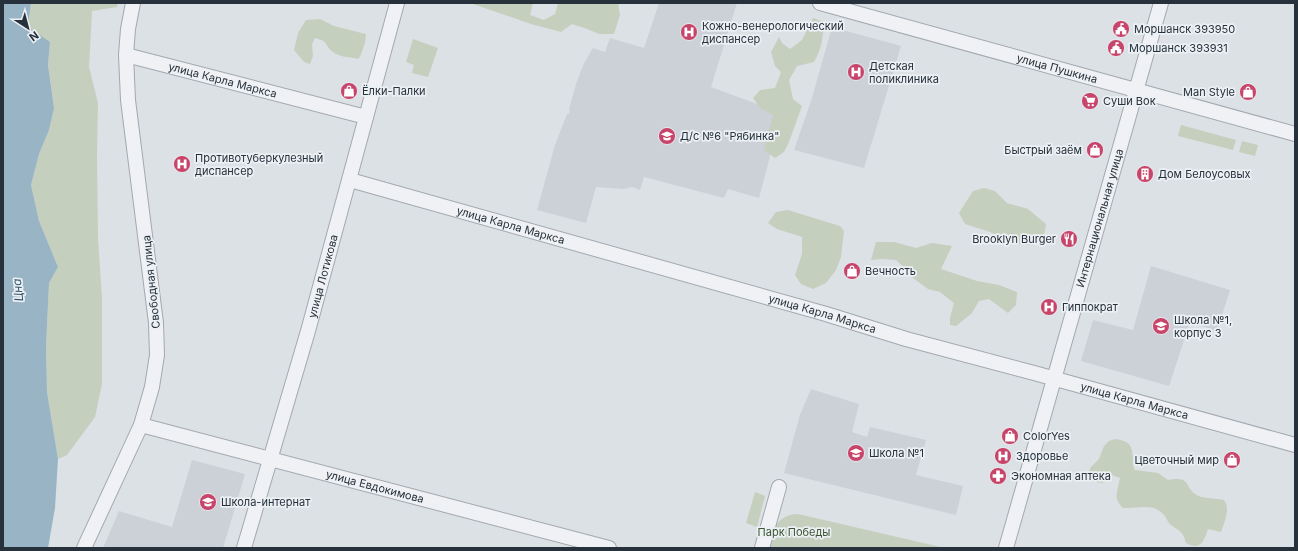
<svg xmlns="http://www.w3.org/2000/svg" width="1298" height="551" viewBox="0 0 1298 551" font-family="Inter,sans-serif">
  <rect width="100%" height="100%" fill="#dce1e6"/>
  <g fill="#cbd1d7">
    <polygon points="659,3 737,3 711,87 776,111 778,126 759,198 728,189 724,198 644,177 640,190 632,187 624,189 596,187 586,223 537,210 555,145 567,114 569,114 570,110 569,109 576,84 584,63 593,48 605,52 610,38 644,48"/>
    <polygon points="832,27 901,46 864,168 794,150 812,98"/>
    <polygon points="1151,266 1230,290 1217,331 1190,322 1169,386 1081,361 1093,320 1133,330"/>
    <polygon points="811,389 859,404 852,432 867,437 870,427 926,440 916,475 963,486 956,515 784,473 800,415"/>
    <polygon points="192,460 245,474 223,548 103,548 119,511 172,527"/>
  </g>
  <g fill="#c5cfbe">
    <polygon points="31,3 118,3 117,7 92,11 89,67 98,103 97,156 98,239 102,298 102,384 95,417 67,455 58,459 47,392 46,347 49,283 58,267 39,221 31,185 39,154 49,130 54,107 48,65 50,42 28,28"/>
    <polygon points="470,3 533,3 530,15 544,20 555,14 558,3 618,3 620,15 614,34 599,34 587,29 572,24 561,32 531,24"/>
    <path d="M813,18L824,22C823,36 822,49 814,62L797,66L789,80L793,99L802,106L789,142L784,152L775,158L764,150L773,115L760,108L753,98L760,90L775,88L781,72L775,66L771,52L779,37L782,43L790,49L802,40Z"/>
    <path d="M320,19L334,26L366,34L365,43L360,57L358,59C350,57 339,57 333,52C323,44 330,42 315,38L312,44L313,56L310,64L304,62L294,50L298,33L306,20Z"/>
    <polygon points="413,39 438,48 428,77 412,73 414,65 406,62"/>
    <polygon points="1181,125 1236,140 1233,150 1178,136"/>
    <polygon points="1242,141 1258,145 1255,156 1239,152"/>
    <polygon points="984,188 995,191 1007,203 1028,209 1046,224 1044,236 1032,245 1014,244 990,232 965,224 959,213 973,191"/>
    <polygon points="788,210 840,226 844,231 841,257 836,270 826,283 813,289 801,284 795,275 802,254 802,237 777,229 768,223 776,212"/>
    <polygon points="876,242 894,242 916,248 932,243 952,246 941,269 977,281 999,285 1017,292 1016,305 1008,313 989,299 979,301 972,313 956,326 950,325 950,318 954,303 940,292 928,289 913,278 907,270 896,260 882,259 871,260"/>
    <path d="M1115,439C1129,441 1133,445 1133,461C1133,465 1133,466 1135,470L1158,473L1168,480C1193,475 1183,489 1199,496C1207,499 1215,498 1224,500C1231,509 1224,522 1221,532L1208,529C1204,541 1201,551 1186,543C1183,531 1180,532 1171,525C1167,522 1167,518 1164,515C1153,502 1137,509 1123,508C1112,498 1118,491 1120,478L1112,475C1104,485 1102,484 1090,480L1089,471L1091,467L1099,459L1104,446L1109,441Z"/>
    <polygon points="755,492 765,496 757,527 746,523"/>
    <path d="M798,514L945,548H768C774,530 775,515 798,514Z"/>
  </g>
  <path fill="#98b4c5" d="M3,3H31L28,27L50,42L48,65L54,108L49,130L39,154L31,185L39,221L58,267L49,283L46,347L47,392L58,459L55,508L48,548H3C3,496 5,445 3,393Z"/>
  <g fill="none" stroke-linecap="round" stroke-linejoin="round">
    <g stroke="#a2a9af" stroke-width="16">
      <g id="minor">
        <path id="s1" d="M820,3L1295,134"/>
        <path id="s2" d="M126,55L366,117"/>
        <path id="s3" d="M350,180L826,314L906,339L1034,373L1295,445"/>
        <path id="s4" d="M141,425L609,548"/>
        <polyline points="84,548 141,425 152,387 157,355 156,323 128,100 126,55 128,29 133,3"/>
        <path id="s5" d="M244,548L308,331L397,3"/>
        <polyline points="762,548 779,487"/>
        <path id="s6" d="M1006,548C1056,366 1110,185 1161,3"/>
      </g>
    </g>
    <use href="#minor" stroke="#eff1f4" stroke-width="14"/>
  </g>
  <defs>
    <g id="civic-disc" transform="scale(0.9)"><circle r="9.5" fill="#c7456a" stroke="#ebf0f4"/><path d="M-.6-6.5H3V-4.5H.6V-3L4-1V1h2V6H-6V1h2V-1L-.6-3ZM-1.2 2.5V6h2.4V2.5Z" fill="#fff"/></g>
    <g id="hospital-disc" transform="scale(0.9)"><circle r="9.5" fill="#c7456a" stroke="#ebf0f4"/><path d="M-5-5h3v3.5h4V-5h3V5h-3V1.5h-4V5h-3Z" fill="#fff"/></g>
    <g id="shop-disc" transform="scale(0.9)"><circle r="9.5" fill="#c7456a" stroke="#ebf0f4"/><path d="M-5-2.5h2.3a2.7 3.5 0 0 1 5.4 0H5L5.5 6h-11ZM-1.5-2.5h3a1.5 2.3 0 0 0-3 0Z" fill="#fff"/></g>
    <g id="supermarket-disc" transform="scale(0.9)"><circle r="9.5" fill="#c7456a" stroke="#ebf0f4"/><path d="M-6-5.5h2.5l.6 2H6L4.5 2H-2.5L-4.4-4H-6ZM-1.5 3.2a1.3 1.3 0 1 0 .1 0ZM3 3.2a1.3 1.3 0 1 0 .1 0Z" fill="#fff"/></g>
    <g id="school-disc" transform="scale(0.9)"><circle r="9.5" fill="#c7456a" stroke="#ebf0f4"/><path d="M0-5L7-2L0 1L-7-2ZM-4 1L0 2.5L4 1V4Q0 6-4 4Z" fill="#fff"/></g>
    <g id="building-disc" transform="scale(0.9)"><circle r="9.5" fill="#c7456a" stroke="#ebf0f4"/><path d="M-4-6H4V6H1V3H-1V6H-4ZM-2.5-4.3h1.7v1.8h-1.7ZM.8-4.3h1.7v1.8H.8ZM-2.5-1h1.7V.8h-1.7ZM.8-1h1.7V.8H.8Z" fill="#fff"/></g>
    <g id="restaurant-disc" transform="scale(0.9)"><circle r="9.5" fill="#c7456a" stroke="#ebf0f4"/><path d="M-5-6h1v4h1v-4h1v4h1v-4h1v5L-1.5 .5V6h-2V.5L-5-1ZM5-6V6H3V1.5H1.5Q1.5-4 5-6Z" fill="#fff"/></g>
    <g id="pharmacy-disc" transform="scale(0.9)"><circle r="9.5" fill="#c7456a" stroke="#ebf0f4"/><path d="M-2-6h4v4h4v4h-4v4h-4v-4h-4v-4h4Z" fill="#fff"/></g>
  </defs>
  <g fill-rule="evenodd">
    <use href="#civic-disc" x="1121" y="29"/>
    <use href="#hospital-disc" x="689" y="32"/>
    <use href="#civic-disc" x="1116" y="48"/>
    <use href="#hospital-disc" x="856" y="72"/>
    <use href="#shop-disc" x="349" y="91"/>
    <use href="#shop-disc" x="1248" y="92"/>
    <use href="#supermarket-disc" x="1090" y="101"/>
    <use href="#school-disc" x="667" y="136"/>
    <use href="#shop-disc" x="1095" y="150"/>
    <use href="#hospital-disc" x="182" y="164"/>
    <use href="#building-disc" x="1145" y="174"/>
    <use href="#restaurant-disc" x="1069" y="239"/>
    <use href="#shop-disc" x="852" y="271"/>
    <use href="#hospital-disc" x="1049" y="307"/>
    <use href="#school-disc" x="1161" y="326"/>
    <use href="#shop-disc" x="1010" y="436"/>
    <use href="#school-disc" x="856" y="453"/>
    <use href="#hospital-disc" x="1003" y="456"/>
    <use href="#shop-disc" x="1232" y="460"/>
    <use href="#pharmacy-disc" x="998" y="476"/>
    <use href="#school-disc" x="208" y="502"/>
  </g>
  <g text-anchor="middle" stroke-width="3.5" stroke-linejoin="round" paint-order="stroke">
    <g font-size="11" fill="#27313b" stroke="#ebf0f4" text-anchor="start">
      <text x="702" y="30">Кожно-венерологический<tspan x="702" dy="13">диспансер</tspan></text>
      <text x="1134" y="33">Моршанск 393950</text>
      <text x="1129" y="52">Моршанск 393931</text>
      <text x="869" y="70">Детская<tspan x="869" dy="13">поликлиника</tspan></text>
      <text x="362" y="95">Ёлки-Палки</text>
      <text x="1235" y="96" text-anchor="end">Man Style</text>
      <text x="1103" y="105">Суши Вок</text>
      <text x="680" y="140">Д/с №6 "Рябинка"</text>
      <text x="1082" y="154" text-anchor="end">Быстрый заём</text>
      <text x="195" y="162">Противотуберкулезный<tspan x="195" dy="13">диспансер</tspan></text>
      <text x="1158" y="178">Дом Белоусовых</text>
      <text x="1056" y="243" text-anchor="end">Brooklyn Burger</text>
      <text x="865" y="275">Вечность</text>
      <text x="1062" y="311">Гиппократ</text>
      <text x="1174" y="324">Школа №1,<tspan x="1174" dy="13">корпус 3</tspan></text>
      <text x="1023" y="440">ColorYes</text>
      <text x="869" y="457">Школа №1</text>
      <text x="1016" y="460">Здоровье</text>
      <text x="1219" y="464" text-anchor="end">Цветочный мир</text>
      <text x="1011" y="480">Экономная аптека</text>
      <text x="221" y="506">Школа-интернат</text>
    </g>
    <g font-size="11" fill="#27313b" stroke="#ebf0f4">
      <text dy="4" stroke="none"><textPath href="#s1" startOffset="246">улица Пушкина</textPath></text>
      <text dy="4" stroke="none"><textPath href="#s2" startOffset="100">улица Карла Маркса</textPath></text>
      <text dy="4" stroke="none"><textPath href="#s6" startOffset="343">Интернациональная улица</textPath></text>
      <text dy="4" stroke="none"><textPath href="#s3" startOffset="167">улица Карла Маркса</textPath></text>
      <text dy="4" stroke="none"><textPath href="#s5" startOffset="283">улица Лотикова</textPath></text>
      <text transform="translate(151 282) rotate(-96)" y="4">Свободная улица</text>
      <text dy="4" stroke="none"><textPath href="#s3" startOffset="491">улица Карла Маркса</textPath></text>
      <text dy="4" stroke="none"><textPath href="#s3" startOffset="815">улица Карла Маркса</textPath></text>
      <text dy="4" stroke="none"><textPath href="#s4" startOffset="242">улица Евдокимова</textPath></text>
    </g>
    <g font-size="11" fill="#405635" stroke="#ebf0f4">
      <text x="794" y="536">Парк Победы</text>
    </g>
    <g font-size="12" font-style="italic" fill="#33556d" stroke="#ebf0f4">
      <text transform="translate(18 290) rotate(-96)" y="4">Цна</text>
    </g>
  </g>
  <rect width="1298" height="551" fill="none" stroke="#27313b" stroke-width="8"/>
  <g transform="translate(28 28) rotate(144)" stroke="#ebf0f4" stroke-width="3" paint-order="stroke">
  <path d="M0-3L7 15L0 10L-7 15Z" fill="#27313b"/>
  <text y="-6" font-size="11" font-weight="bold" text-anchor="middle" fill="#27313b">N</text>
  </g>
</svg>
